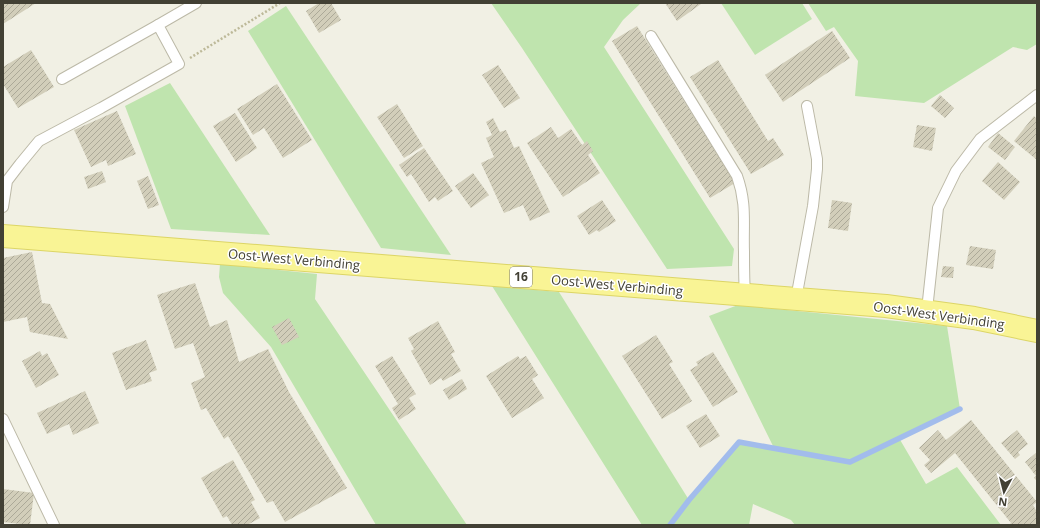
<svg xmlns="http://www.w3.org/2000/svg" width="1040" height="528" viewBox="0 0 1040 528" font-family="'Open Sans',sans-serif">
  <defs>
    <pattern id="building-hatch" width="6" height="6" patternUnits="userSpaceOnUse"><rect width="6" height="6" fill="#d2ceba"/><path d="M-1 1l2-2M0 6l6-6M5 7l2-2" fill="none" stroke="#aca998"/></pattern>
  </defs>
  <rect width="100%" height="100%" fill="#f1f0e4"/>
  <g fill="#bfe4ae">
    <polygon points="491,3 641,3 623,20 604,47 734,249 732,266 667,269 522,48"/>
    <polygon points="721,3 802,3 812,19 755,55"/>
    <polygon points="808,3 1037,3 1037,44 1027,50 1013,47 924,103 855,96 858,61 834,27 826,31"/>
    <polygon points="286,6 451,255 381,248 248,31"/>
    <polygon points="170,83 270,235 171,229 125,106"/>
    <polygon points="220,264 317,274 315,299 467,525 376,525 271,347 223,293 219,277"/>
    <polygon points="492,286 559,292 689,500 739,442 774,448 709,316 738,305 947,326 960,409 899,438 926,484 957,467 1001,525 795,525 791,520 753,504 749,525 642,525"/>
  </g>
  <g fill="none" stroke-linecap="round" stroke-linejoin="round">
    <polyline stroke="#a2bcec" stroke-width="5.5" points="670,525 689,500 739,442 850,462 960,409"/>
  </g>
  <g fill="url(#building-hatch)">
    <polygon points="3,3 36,3 3,24"/>
    <polygon points="319,3 331,3 341,20 319,33 306,11"/>
    <polygon points="665,3 701,3 701,4 677,21"/>
    <polygon points="637,26 735,183 710,198 612,41"/>
    <polygon points="832,31 850,58 783,102 765,75"/>
    <polygon points="31,50 54,87 18,108 3,84 3,67"/>
    <polygon points="718,60 768,141 773,138 784,155 751,174 690,77"/>
    <polygon points="498,65 520,98 504,108 482,75"/>
    <polygon points="277,84 312,140 283,158 264,128 253,135 237,109"/>
    <polygon points="940,95 954,108 945,118 931,106"/>
    <polygon points="397,104 423,146 404,158 377,117"/>
    <polygon points="117,111 136,154 108,166 106,160 91,167 74,130"/>
    <polygon points="235,113 257,148 236,162 213,126"/>
    <polygon points="1034,116 1037,119 1037,160 1014,141"/>
    <polygon points="493,118 500,132 506,130 514,148 519,146 550,212 530,221 523,205 504,213 481,163 494,157 486,138 492,135 486,122"/>
    <polygon points="917,125 936,128 932,151 913,147"/>
    <polygon points="551,127 558,138 571,129 582,145 587,141 593,151 588,155 600,173 563,197 527,143"/>
    <polygon points="998,133 1015,147 1005,160 988,147"/>
    <polygon points="424,148 453,191 438,201 435,197 429,202 411,174 407,177 399,165"/>
    <polygon points="998,162 1020,182 1004,200 982,181"/>
    <polygon points="102,171 106,182 88,189 84,177"/>
    <polygon points="473,173 489,195 471,208 455,186"/>
    <polygon points="148,176 159,205 148,209 137,181"/>
    <polygon points="602,200 616,221 599,232 597,230 589,235 577,216"/>
    <polygon points="832,200 852,203 848,231 828,228"/>
    <polygon points="970,246 996,250 993,269 966,265"/>
    <polygon points="32,252 42,303 50,304 68,339 30,332 27,317 3,322 3,258"/>
    <polygon points="943,266 954,267 953,278 941,277"/>
    <polygon points="195,283 210,327 227,320 239,362 268,349 289,392 347,488 285,522 273,501 267,503 228,436 224,439 206,408 201,410 191,383 205,377 193,343 175,349 157,295"/>
    <polygon points="289,318 299,337 282,345 272,327"/>
    <polygon points="438,321 455,352 451,354 461,371 443,381 441,378 430,385 411,351 414,349 408,338"/>
    <polygon points="656,335 673,362 669,364 692,401 662,419 622,356"/>
    <polygon points="146,340 157,370 149,373 152,381 126,390 112,353"/>
    <polygon points="40,351 42,356 47,353 59,375 36,388 22,361"/>
    <polygon points="713,352 738,392 713,407 690,370 698,365 696,362"/>
    <polygon points="392,356 416,394 409,398 416,409 399,420 392,408 398,404 375,366"/>
    <polygon points="518,356 520,359 526,356 538,375 532,379 544,398 512,418 486,376"/>
    <polygon points="462,379 467,389 449,400 443,390"/>
    <polygon points="85,391 99,423 73,435 69,424 47,434 37,413"/>
    <polygon points="706,414 720,436 700,448 686,426"/>
    <polygon points="971,420 1037,502 1033,505 1037,512 1037,525 1009,525 1011,523 955,453 931,473 924,465 930,460 919,448 938,430 946,440"/>
    <polygon points="1017,430 1028,444 1018,452 1020,455 1015,459 1001,443"/>
    <polygon points="1037,452 1037,481 1034,478 1036,476 1025,462"/>
    <polygon points="233,460 255,500 251,502 260,518 247,525 232,525 227,516 223,518 201,478"/>
    <polygon points="3,489 34,493 30,525 3,522"/>
  </g>
  <g fill="none" stroke-linecap="round" stroke-linejoin="round">
    <g stroke="#bcb9a7" stroke-width="12">
      <g id="lane">
        <path d="M651,36L737,176C747,204 743,223 744,252C744,266 744,280 745,295"/>
        <polyline points="62,79 158,25"/>
        <polyline points="3,207 7,181 20,164 39,141 101,108 179,64 158,25 196,3"/>
        <polyline points="796,299 813,206 817,169 817,159 807,106"/>
        <polyline points="927,310 938,208 956,171 980,139 1037,95"/>
        <polyline points="3,419 54,525"/>
      </g>
    </g>
    <g stroke="#dcd566" stroke-width="24">
      <polyline id="primary" points="3,236 886,306 974,318 1037,331"/>
    </g>
    <polyline stroke="#bdb999" stroke-width="2.5" stroke-dasharray="2 2" stroke-linecap="butt" points="190,58 280,3"/>
    <use href="#lane" stroke="#fff" stroke-width="10"/>
    <use href="#primary" stroke="#f9f495" stroke-width="22"/>
  </g>
  <g text-anchor="middle" stroke-width="3" stroke-linejoin="round" paint-order="stroke">
    <rect fill="#fff" stroke="#7b7971" stroke-width="1" x="510" y="267" width="22" height="20" rx="3"/>
    <g font-size="12" font-weight="bold" fill="#424034">
      <text x="521" y="281">16</text>
    </g>
    <g font-size="13" fill="#424034" stroke="#fff">
      <text transform="translate(294 259) rotate(5)" y="5">Oost-West Verbinding</text>
      <text transform="translate(617 285) rotate(5)" y="5">Oost-West Verbinding</text>
      <text transform="translate(939 315) rotate(8)" y="5">Oost-West Verbinding</text>
    </g>
  </g>
  <rect width="1040" height="528" fill="none" stroke="#424034" stroke-width="8"/>
  <g transform="translate(1004 492) rotate(187)" stroke="#ffffff" stroke-width="3" paint-order="stroke">
  <path d="M0-3L7 15L0 10L-7 15Z" fill="#424034"/>
  <text y="-6" font-size="11" font-weight="bold" text-anchor="middle" fill="#424034">N</text>
  </g>
</svg>
